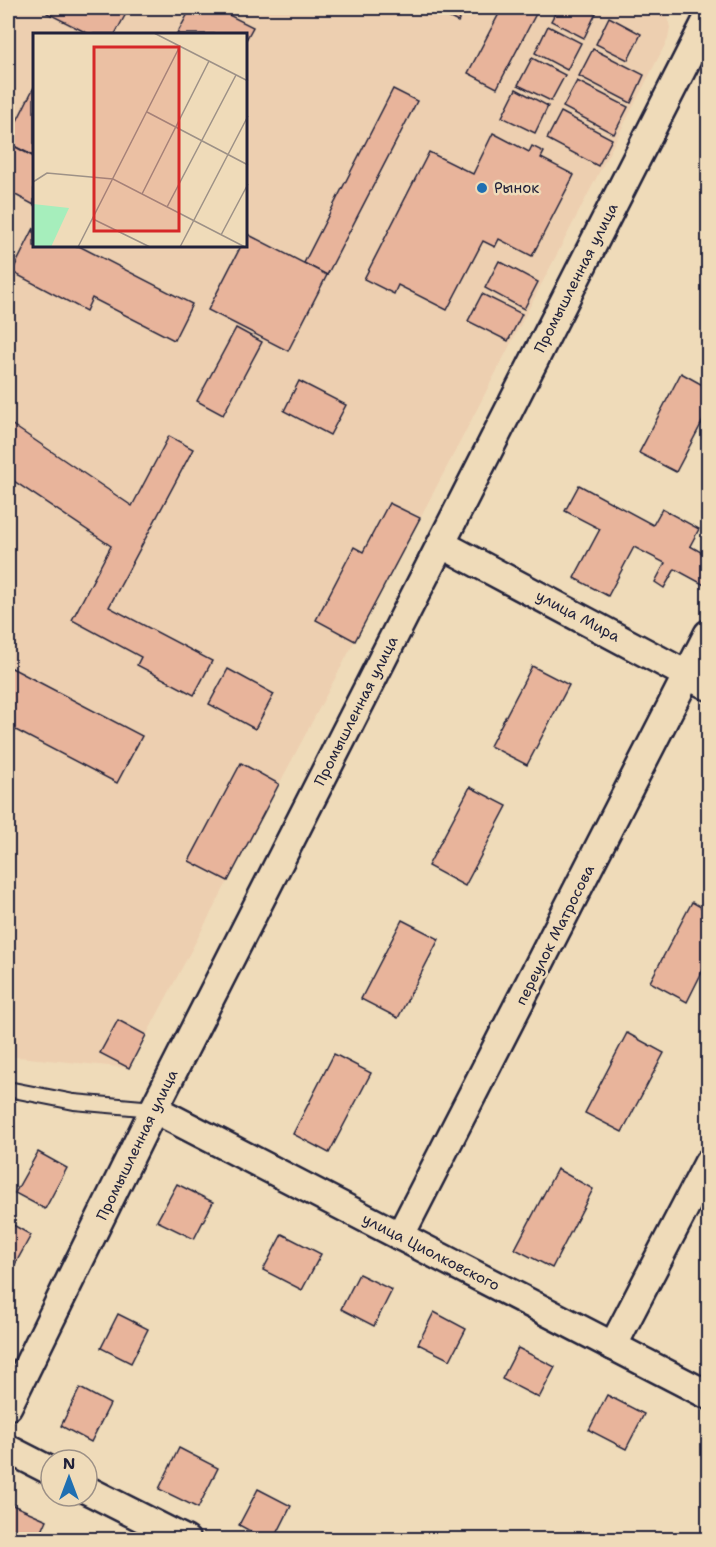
<svg xmlns="http://www.w3.org/2000/svg" width="716" height="1547" viewBox="0 0 716 1547" font-family="'Shantell Sans',sans-serif">
  <rect width="100%" height="100%" fill="#efdbb9"/>
  <filter id="ink" filterUnits="userSpaceOnUse"><feTurbulence type="fractalNoise" baseFrequency=".0167" numOctaves="2"/><feDisplacementMap in="SourceGraphic" scale="12" xChannelSelector="R" yChannelSelector="G"/><feConvolveMatrix kernelMatrix="1 2 1 2 8 2 1 2 1" color-interpolation-filters="sRGB"/></filter>
  <g filter="url(#ink)">
    <path fill="#edcfb0" fill-rule="evenodd" d="M8,8H660L668,18L670,28L668,39L459,444L129,1068L8,1056ZM34,34H246V246H34Z"/>
    <g fill="#e8b49b" stroke="#22223b" stroke-width="1.5">
      <polygon points="50,8 129,8 115,34 89,34 47,13"/>
      <polygon points="191,8 215,8 253,27 246,40 246,34 177,34"/>
      <polygon points="430,8 466,8 458,22"/>
      <polygon points="502,8 539,8 497,88 468,73"/>
      <polygon points="558,8 591,8 597,11 584,38 551,21"/>
      <polygon points="609,17 641,34 628,60 596,44"/>
      <polygon points="548,26 581,43 567,70 535,53"/>
      <polygon points="593,49 644,75 631,103 579,76"/>
      <polygon points="532,58 565,75 551,101 518,85"/>
      <polygon points="577,81 628,107 614,134 563,107"/>
      <polygon points="34,87 34,156 8,143 8,139"/>
      <polygon points="393,89 417,101 327,275 304,263"/>
      <polygon points="516,89 548,106 535,133 502,117"/>
      <polygon points="561,112 612,139 598,166 547,139"/>
      <polygon points="493,133 529,152 532,146 544,152 541,158 574,175 532,256 499,239 495,247 483,241 447,310 398,285 394,294 364,279 429,152 473,174"/>
      <polygon points="8,143 34,157 34,205 8,191"/>
      <polygon points="34,228 34,246 79,246 192,304 174,340 92,298 86,311 12,272"/>
      <polygon points="247,234 327,275 288,351 208,310 241,246 246,246"/>
      <polygon points="499,261 538,282 524,309 485,288"/>
      <polygon points="482,294 522,314 508,341 468,321"/>
      <polygon points="236,328 262,342 223,415 197,401"/>
      <polygon points="681,373 708,388 708,411 676,472 639,453"/>
      <polygon points="299,381 346,405 330,435 284,411"/>
      <polygon points="8,422 132,506 169,436 193,449 109,607 212,661 194,695 137,665 141,657 72,620 111,546 8,477"/>
      <polygon points="579,485 653,525 662,509 699,529 690,546 708,556 708,587 675,569 664,588 655,582 665,563 634,547 608,596 574,578 600,529 565,511"/>
      <polygon points="389,503 420,518 355,641 316,620 354,547 363,552"/>
      <polygon points="8,666 142,736 117,783 8,726"/>
      <polygon points="532,666 569,685 527,765 490,746"/>
      <polygon points="228,669 274,694 255,729 209,704"/>
      <polygon points="241,763 279,784 228,881 189,861"/>
      <polygon points="470,787 507,806 465,886 428,866"/>
      <polygon points="692,902 708,911 708,960 687,1002 650,982"/>
      <polygon points="402,920 439,939 398,1018 361,999"/>
      <polygon points="118,1020 146,1035 129,1068 100,1053"/>
      <polygon points="627,1033 664,1053 622,1132 585,1113"/>
      <polygon points="334,1054 371,1073 329,1153 293,1134"/>
      <polygon points="38,1152 67,1168 45,1209 15,1193"/>
      <polygon points="557,1169 593,1189 552,1268 515,1249"/>
      <polygon points="177,1184 213,1202 194,1239 157,1221"/>
      <polygon points="8,1222 31,1235 13,1268 8,1265"/>
      <polygon points="282,1234 321,1254 302,1290 263,1270"/>
      <polygon points="359,1274 392,1290 374,1326 341,1309"/>
      <polygon points="434,1312 466,1329 450,1360 418,1344"/>
      <polygon points="118,1314 148,1329 131,1363 101,1348"/>
      <polygon points="518,1348 555,1367 539,1398 502,1379"/>
      <polygon points="80,1388 110,1404 91,1442 61,1426"/>
      <polygon points="607,1395 644,1414 626,1449 589,1430"/>
      <polygon points="179,1448 218,1468 198,1508 159,1489"/>
      <polygon points="258,1489 291,1506 274,1540 267,1540 239,1525"/>
      <polygon points="8,1503 47,1520 38,1540 8,1540"/>
    </g>
    <g fill="none" stroke-linecap="round" stroke-linejoin="round">
      <g stroke="#22223b" stroke-width="18">
        <polyline id="lane" points="8,1089 74,1102 154,1109"/>
      </g>
      <g stroke="#22223b" stroke-width="32">
        <g id="street">
          <polyline points="447,547 708,686"/>
          <polyline points="154,1109 708,1395"/>
          <polyline points="400,1236 708,634"/>
          <polyline points="613,1346 708,1163"/>
          <polyline points="8,1406 154,1109 708,18"/>
          <polyline points="8,1449 51,1471"/>
          <polyline points="87,1490 186,1540"/>
        </g>
      </g>
      <use href="#lane" stroke="#efdbb9" stroke-width="14"/>
      <use href="#street" stroke="#efdbb9" stroke-width="27"/>
    </g>
  </g>
  <circle fill="#1f6fb2" stroke="#efdbb9" stroke-width="2" cx="482" cy="188" r="6"/>
  <g text-anchor="middle" stroke-width="5" stroke-linejoin="round" paint-order="stroke">
    <g font-size="15" fill="#22223b" stroke="#efdbb9" text-anchor="start">
      <text x="494" y="193">Рынок</text>
    </g>
    <g font-size="15" fill="#22223b" stroke="#efdbb9">
      <text transform="translate(576 278) rotate(-63)" y="5">Промышленная улица</text>
      <text transform="translate(578 616) rotate(28)" y="5">улица Мира</text>
      <text transform="translate(356 711) rotate(-63)" y="5">Промышленная улица</text>
      <text transform="translate(555 935) rotate(-63)" y="5">переулок Матросова</text>
      <text transform="translate(137 1145) rotate(-64)" y="5">Промышленная улица</text>
      <text transform="translate(431 1252) rotate(27)" y="5">улица Циолковского</text>
    </g>
  </g>
  <g transform="translate(33 33)">
    <rect width="214" height="214" fill="#efdbb9"/>
    <path d="M0,171L36,175L18,214H0Z" fill="#a6eebc"/>
    <path fill="none" stroke="#9d9187" stroke-width="1.5" d="M121,0L215,48M114,79L215,132M0,149L14,140L80,146L212,214M109,161L176,28M134,174L203,42M60,186L117,214M188,202L215,151M45,214L147,13M147,214L215,83"/>
    <path fill="#d62828" fill-opacity="0.15" stroke="#d62828" stroke-width="3" d="M61,14H146V198H61Z"/>
    <rect width="214" height="214" fill="none" stroke="#22223b" stroke-width="3"/>
  </g>
  <rect width="716" height="1547" fill="none" stroke="#efdbb9" stroke-width="30"/>
  <rect x="15" y="15" width="686" height="1517" fill="none" stroke="#22223b" stroke-width="2" filter="url(#ink)"/>
  <g transform="translate(69 1478)"><circle r="28" fill="#efdbb9" stroke="#9d9187" stroke-width="1.5"/>
  <path d="M0-4.5L10 22L0 15L-10 22Z" fill="#1f6fb2"/>
  <text y="-9" font-size="16" font-weight="bold" text-anchor="middle" fill="#22223b">N</text>
  </g>
</svg>
